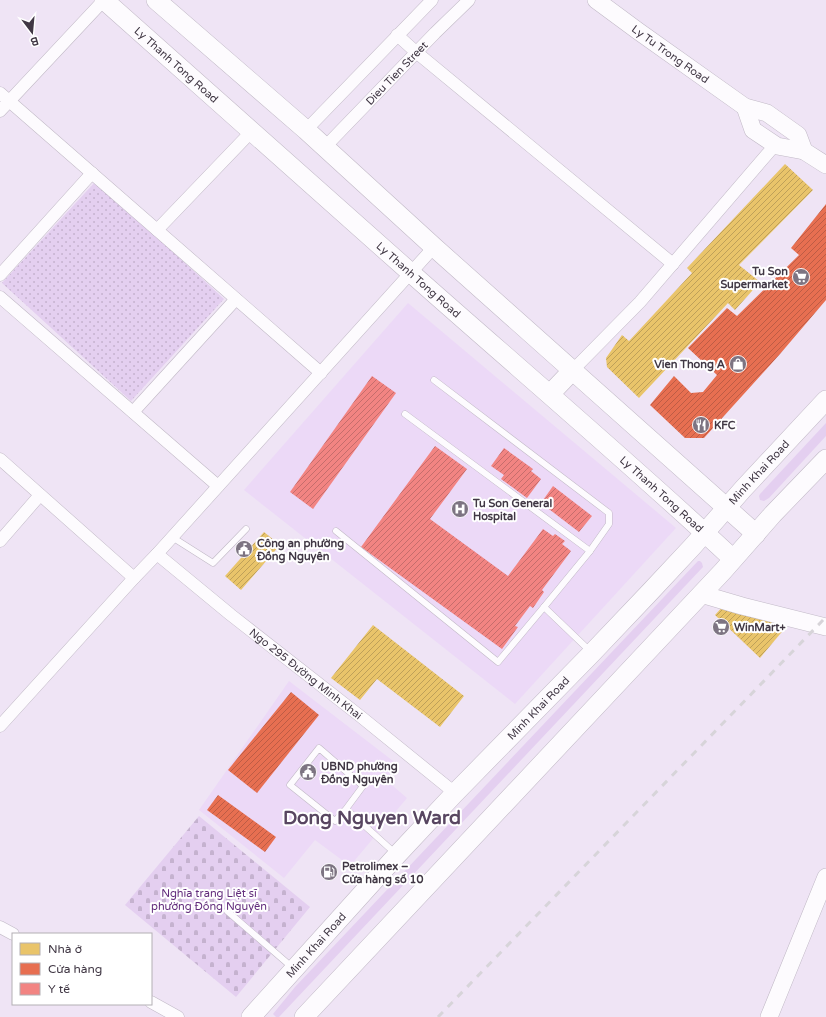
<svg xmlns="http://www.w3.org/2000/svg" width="826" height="1017" viewBox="0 0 826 1017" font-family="'Varela Round',sans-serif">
  <defs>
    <pattern id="cemetery-stones" width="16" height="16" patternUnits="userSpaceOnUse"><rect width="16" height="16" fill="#e4cff0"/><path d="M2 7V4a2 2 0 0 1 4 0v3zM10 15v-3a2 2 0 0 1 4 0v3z" fill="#c5b2cf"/></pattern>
    <pattern id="park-dots" width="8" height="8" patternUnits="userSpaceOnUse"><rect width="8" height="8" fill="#e4cff0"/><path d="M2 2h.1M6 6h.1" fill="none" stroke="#c5b2cf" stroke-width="1.8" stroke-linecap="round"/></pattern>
    <pattern id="homes-hatch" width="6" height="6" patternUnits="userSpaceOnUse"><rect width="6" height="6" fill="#e9c46a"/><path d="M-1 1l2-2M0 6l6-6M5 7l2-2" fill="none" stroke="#bea059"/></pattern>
    <pattern id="shops-hatch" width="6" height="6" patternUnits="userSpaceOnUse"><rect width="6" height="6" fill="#e76f51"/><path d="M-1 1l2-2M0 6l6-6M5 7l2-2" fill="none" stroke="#bd5c45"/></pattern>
    <pattern id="health-hatch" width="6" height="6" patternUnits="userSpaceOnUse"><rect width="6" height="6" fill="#f28482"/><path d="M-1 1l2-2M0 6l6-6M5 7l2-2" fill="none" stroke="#c56d6c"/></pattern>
  </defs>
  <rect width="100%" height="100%" fill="#efe4f5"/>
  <g fill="#ecd9f7">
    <polygon points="408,303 676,528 515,704 244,490"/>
    <polygon points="289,681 397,764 386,780 407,798 350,866 315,840 284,878 199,810"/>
  </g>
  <g fill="#e4cff0">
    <polygon points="826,423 826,436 769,498 764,501 760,500 759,496 760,494"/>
    <polygon points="698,561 700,561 702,563 703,567 279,1017 276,1017 273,1014 295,987"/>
  </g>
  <polygon fill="url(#cemetery-stones)" points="199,816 310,907 236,997 125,905"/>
  <polygon fill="url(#park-dots)" points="96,181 224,299 131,401 2,283"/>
  <g fill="url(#homes-hatch)">
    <polygon points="785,164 813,190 739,265 760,282 735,310 728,303 639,398 607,367 606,358 622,335 629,341 692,273 687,268"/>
    <polygon points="264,532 280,545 241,590 225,576"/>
    <polygon points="724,605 786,627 760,658 715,615"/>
    <polygon points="373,625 464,696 440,727 377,679 360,700 331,678"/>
  </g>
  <g fill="url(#shops-hatch)">
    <polygon points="826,204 826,300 780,354 704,438 685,438 650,405 674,376 691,393 703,392 717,375 688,348 727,308 737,316 799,255 791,248"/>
    <polygon points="291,692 319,715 257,793 228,770"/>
    <polygon points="218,795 276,837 265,852 207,810"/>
  </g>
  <g fill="url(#health-hatch)">
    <polygon points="372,376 396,393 313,509 290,492"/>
    <polygon points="435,446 467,469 430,519 508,576 543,529 553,536 555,534 565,541 562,544 571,551 542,590 544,592 533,608 530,606 515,626 518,627 502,649 361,547"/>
    <polygon points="504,448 533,469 531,471 541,479 527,498 501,479 504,475 491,466"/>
    <polygon points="553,486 592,516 579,532 541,503"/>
  </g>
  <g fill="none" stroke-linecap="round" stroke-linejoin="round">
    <g stroke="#c1b9c6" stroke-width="7">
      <g id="lane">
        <polyline points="434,380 609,513 609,524 590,551 544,607"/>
        <polyline points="405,414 590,551"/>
        <polyline points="336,531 498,662 544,607 590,651"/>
        <polyline points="172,537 213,563 246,529"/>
        <polyline points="346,809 335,821 290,785 319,748 363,786 346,809 396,854"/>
        <polyline points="227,911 293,968"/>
      </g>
    </g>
    <g stroke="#c1b9c6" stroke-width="13">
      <g id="street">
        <polyline points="397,35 416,52 673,264"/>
        <polyline points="0,93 321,373"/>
        <polyline points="0,111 104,0"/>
        <polyline points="306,130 432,0"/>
        <path id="s1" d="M325,147L435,33L469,0"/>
        <polyline points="157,230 252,131"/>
        <polyline points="0,275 92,173"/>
        <polyline points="0,297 218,486"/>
        <polyline points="572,371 640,302 775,145"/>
        <polyline points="133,412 236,299"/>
        <polyline points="0,459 134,578"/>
        <polyline points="0,541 40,495"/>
        <path id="s2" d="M157,554L231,615L360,716L455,793"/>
        <polyline points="0,726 134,578 157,554 434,247"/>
        <polyline points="0,927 13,934"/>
        <polyline points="151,1002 178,1017"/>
      </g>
    </g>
    <g stroke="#c1b9c6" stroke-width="18">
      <g id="secondary">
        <path id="s3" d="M596,0L638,31L745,107L767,113L798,135L804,151"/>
        <polyline points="745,107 753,130 777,146 804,151 826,165"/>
        <polyline points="701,594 742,606 826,627"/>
        <polyline points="769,1017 826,877"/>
      </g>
    </g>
    <g stroke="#c1b9c6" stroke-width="20">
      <g id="primary">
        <path id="s4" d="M104,0C206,91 308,182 411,273C518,368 628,461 733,559"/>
        <polyline points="156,0 306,130 434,247 756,534"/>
        <polyline points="550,394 572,371"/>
        <path id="s5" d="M251,1017L397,855L455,793L592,653L650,592L693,546L743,489L826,400"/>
        <polyline points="304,1017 723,571 773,514 826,459"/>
      </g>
    </g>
    <use href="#lane" stroke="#fdfbfe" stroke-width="6"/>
    <use href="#street" stroke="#fdfbfe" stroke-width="12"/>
    <use href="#secondary" stroke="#fdfbfe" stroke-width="17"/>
    <use href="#primary" stroke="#fdfbfe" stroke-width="19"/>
    <polyline stroke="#d7d4d9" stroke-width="3" stroke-dasharray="7 7" stroke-linecap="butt" points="438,1017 826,617"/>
  </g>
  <defs>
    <g id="supermarket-disc" transform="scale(0.9)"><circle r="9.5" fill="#7d7482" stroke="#fff"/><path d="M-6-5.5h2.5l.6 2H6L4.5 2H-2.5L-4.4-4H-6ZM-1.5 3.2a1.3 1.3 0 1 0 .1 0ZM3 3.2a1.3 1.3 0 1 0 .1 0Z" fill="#fff"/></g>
    <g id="shop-disc" transform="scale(0.9)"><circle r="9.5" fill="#7d7482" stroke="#fff"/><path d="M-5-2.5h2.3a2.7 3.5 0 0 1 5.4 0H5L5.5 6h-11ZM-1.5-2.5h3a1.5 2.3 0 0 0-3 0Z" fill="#fff"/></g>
    <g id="restaurant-disc" transform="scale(0.9)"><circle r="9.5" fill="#7d7482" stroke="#fff"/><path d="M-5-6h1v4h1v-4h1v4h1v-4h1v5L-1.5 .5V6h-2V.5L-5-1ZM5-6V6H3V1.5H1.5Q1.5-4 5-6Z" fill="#fff"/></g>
    <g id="hospital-disc" transform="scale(0.9)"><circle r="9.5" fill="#7d7482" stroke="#fff"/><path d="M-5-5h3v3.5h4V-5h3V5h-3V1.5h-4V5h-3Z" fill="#fff"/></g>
    <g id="civic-disc" transform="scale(0.9)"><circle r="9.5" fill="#7d7482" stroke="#fff"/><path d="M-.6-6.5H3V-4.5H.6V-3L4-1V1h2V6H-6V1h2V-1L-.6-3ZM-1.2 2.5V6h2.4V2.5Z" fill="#fff"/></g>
    <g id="fuel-disc" transform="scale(0.9)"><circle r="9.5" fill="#7d7482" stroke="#fff"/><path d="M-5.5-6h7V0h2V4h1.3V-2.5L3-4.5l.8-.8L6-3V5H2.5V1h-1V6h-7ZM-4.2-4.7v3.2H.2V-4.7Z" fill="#fff"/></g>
  </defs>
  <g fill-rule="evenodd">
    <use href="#supermarket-disc" x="801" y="277"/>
    <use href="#shop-disc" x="738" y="364"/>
    <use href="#restaurant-disc" x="701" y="425"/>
    <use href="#hospital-disc" x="460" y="509"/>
    <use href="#civic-disc" x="244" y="549"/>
    <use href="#supermarket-disc" x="721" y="627"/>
    <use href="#civic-disc" x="308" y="772"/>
    <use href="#fuel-disc" x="329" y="872"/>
  </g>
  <g text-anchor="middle" stroke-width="4" stroke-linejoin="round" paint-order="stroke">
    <g font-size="11" fill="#403744" stroke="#fff">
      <text dy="4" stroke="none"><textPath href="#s3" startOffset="92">Ly Tu Trong Road</textPath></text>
      <text dy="4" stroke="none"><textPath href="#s4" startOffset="97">Ly Thanh Tong Road</textPath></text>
      <text dy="4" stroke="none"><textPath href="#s1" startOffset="103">Dieu Tien Street</textPath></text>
      <text dy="4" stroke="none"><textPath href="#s4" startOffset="421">Ly Thanh Tong Road</textPath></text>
      <text dy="4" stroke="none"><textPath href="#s5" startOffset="745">Minh Khai Road</textPath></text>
      <text dy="4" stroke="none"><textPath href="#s4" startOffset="745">Ly Thanh Tong Road</textPath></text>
      <text dy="4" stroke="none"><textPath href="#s2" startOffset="191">Ngo 295 Đường Minh Khai</textPath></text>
      <text dy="4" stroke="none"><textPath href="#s5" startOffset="422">Minh Khai Road</textPath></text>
      <text dy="4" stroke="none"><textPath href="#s5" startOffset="97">Minh Khai Road</textPath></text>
    </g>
    <g font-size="11" font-weight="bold" fill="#403744" stroke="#fff" text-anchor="start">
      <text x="788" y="275" text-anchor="end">Tu Son<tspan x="788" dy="13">Supermarket</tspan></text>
      <text x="725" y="368" text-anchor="end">Vien Thong A</text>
      <text x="714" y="429">KFC</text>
      <text x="473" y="507">Tu Son General<tspan x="473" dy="13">Hospital</tspan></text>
      <text x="257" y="547">Công an phường<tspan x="257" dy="13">Đồng Nguyên</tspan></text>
      <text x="734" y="631">WinMart+</text>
      <text x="321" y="770">UBND phường<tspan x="321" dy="13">Đồng Nguyên</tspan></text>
      <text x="342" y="870">Petrolimex –<tspan x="342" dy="13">Cửa hàng số 10</tspan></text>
    </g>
    <g font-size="11" fill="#622c7c" stroke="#fff">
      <text x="209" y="897">Nghĩa trang Liệt sĩ<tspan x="209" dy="13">phường Đồng Nguyên</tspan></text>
    </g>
    <g font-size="19" font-weight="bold" fill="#584661" stroke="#fff">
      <text x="372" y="824">Dong Nguyen Ward</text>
    </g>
  </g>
  <rect x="12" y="933" width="140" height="72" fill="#ffffff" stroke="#b3afb4"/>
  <rect x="20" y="943" width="20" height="12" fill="#e9c46a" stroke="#b3afb4"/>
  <text x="48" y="953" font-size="12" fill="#403744">Nhà ở</text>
  <rect x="20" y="963" width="20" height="12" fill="#e76f51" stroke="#b3afb4"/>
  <text x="48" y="973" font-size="12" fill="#403744">Cửa hàng</text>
  <rect x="20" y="983" width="20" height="12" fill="#f28482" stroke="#b3afb4"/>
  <text x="48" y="993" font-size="12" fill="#403744">Y tế</text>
  <g transform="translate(32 32) rotate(164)" stroke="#ffffff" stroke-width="3" paint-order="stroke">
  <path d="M0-3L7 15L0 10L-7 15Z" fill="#403744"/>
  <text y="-6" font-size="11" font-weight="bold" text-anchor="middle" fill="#403744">B</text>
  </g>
</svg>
